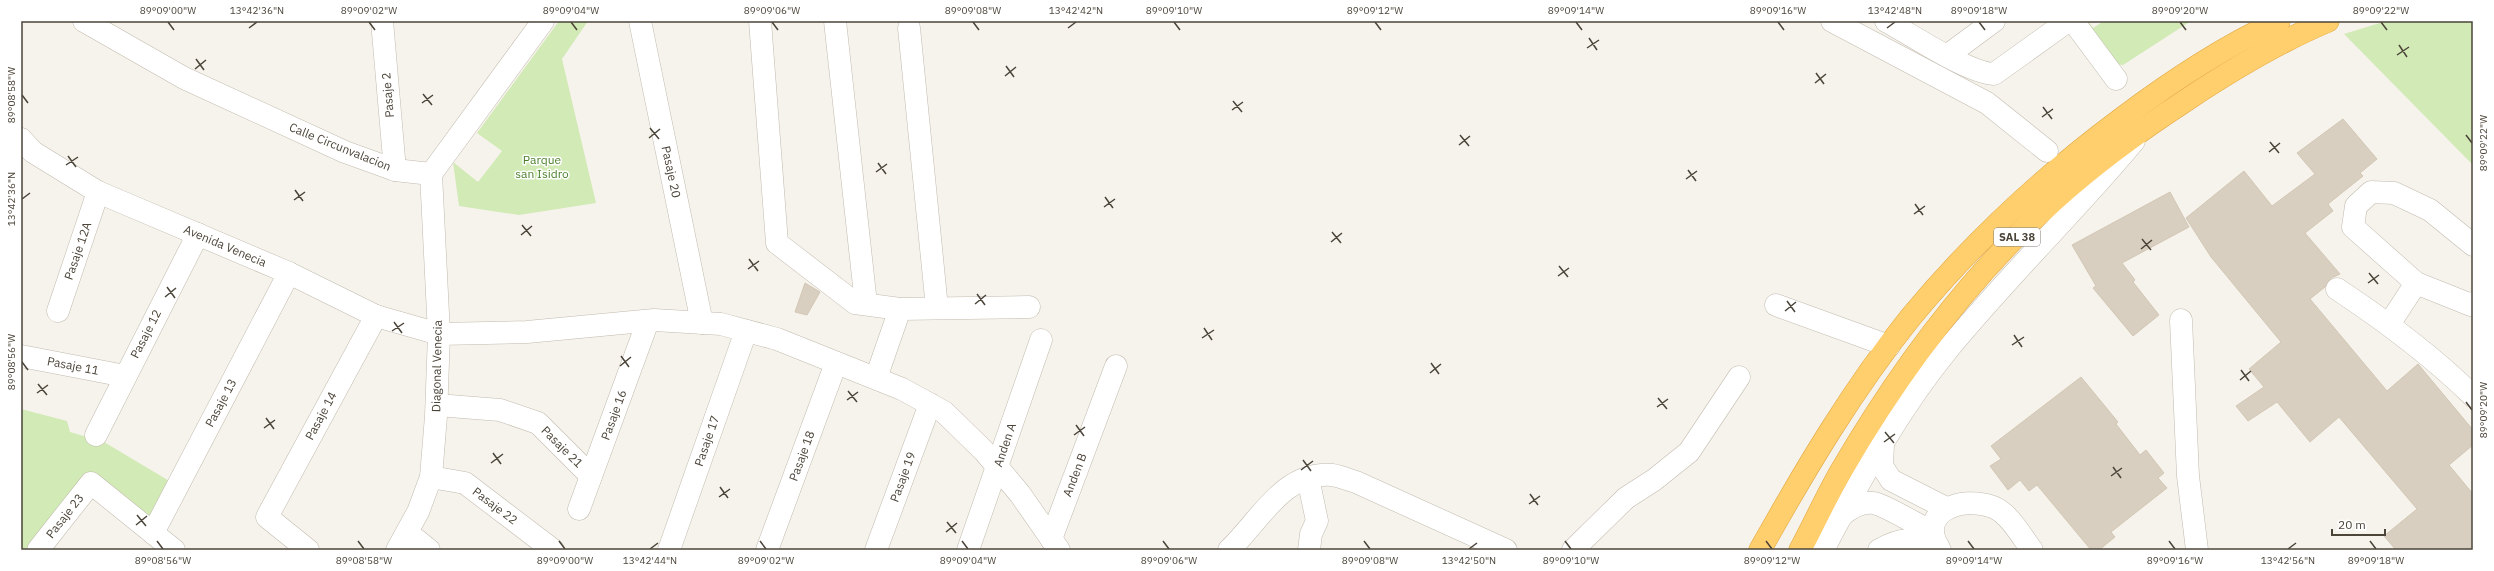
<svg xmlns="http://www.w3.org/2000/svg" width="2494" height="571" viewBox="0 0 2494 571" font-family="'IBM Plex Sans',sans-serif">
  <rect width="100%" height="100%" fill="#f6f3ec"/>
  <g fill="#d2eab5">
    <polygon points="559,21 588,21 562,59 596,203 519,215 459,206 453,162 478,182 502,151 477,133"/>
    <polygon points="2084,21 2088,21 2093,28 2104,21 2191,21 2123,65 2114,64"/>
    <polygon points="2386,21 2473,21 2473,165 2344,34"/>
    <polygon points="21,409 67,421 70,432 104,442 171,482 152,522 89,476 30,550 21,550"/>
  </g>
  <g fill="#d8cfc1" stroke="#d3c7b4">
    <polygon points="2343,119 2377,159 2360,173 2363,176 2328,204 2333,211 2305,233 2340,274 2331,278 2325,287 2310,299 2387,391 2418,364 2473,430 2473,445 2449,465 2473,494 2473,550 2396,550 2384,536 2417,509 2339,417 2310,442 2277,402 2248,421 2236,406 2264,387 2249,369 2281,342 2211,257 2186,218 2244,171 2272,206 2315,174 2297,153"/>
    <polygon points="2170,192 2189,227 2122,263 2135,280 2133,282 2159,315 2133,336 2093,288 2096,286 2072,245"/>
    <polygon points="805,283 820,292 807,315 795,312"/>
    <polygon points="2081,377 2118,422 2116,424 2140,455 2146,450 2164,473 2158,478 2167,488 2111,532 2115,537 2099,550 2091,550 2037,485 2029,491 2020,480 2008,490 1990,466 2001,459 1991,446"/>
  </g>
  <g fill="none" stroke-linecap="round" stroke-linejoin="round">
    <g stroke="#c2bbae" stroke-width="23">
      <g id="minor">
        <polyline points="84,21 184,78 345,152 395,170 431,174"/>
        <polyline points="382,21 395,170"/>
        <polyline points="640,21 702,323"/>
        <polyline points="760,21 777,243 855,303 900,309 1029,307"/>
        <polyline points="835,21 866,304"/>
        <polyline points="1832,21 1987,103 2047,151"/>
        <path d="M1886,21C1912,35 1968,73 1994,74L2068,21"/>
        <polyline points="2073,21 2116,79"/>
        <polyline points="909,28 937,308"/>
        <polyline points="1948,55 1994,21"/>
        <polyline points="21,139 33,152 98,192 289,273 376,316 439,334 527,332 654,320 721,324 777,339 902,389 944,412 984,451 1020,494 1059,550"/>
        <polyline points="431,174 543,21"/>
        <polyline points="2473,245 2430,210 2394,193 2371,192 2356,206 2353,227 2416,283 2471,305 2473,303"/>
        <path d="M2337,289C2387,322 2430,354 2473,396"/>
        <polyline points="1776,305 1889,346"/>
        <polyline points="58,311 98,192"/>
        <polyline points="2181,320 2188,476 2197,550"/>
        <polyline points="2390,323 2416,283"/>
        <polyline points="21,356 125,376"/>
        <polyline points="876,378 900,309"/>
        <polyline points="437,405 500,410 538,423 591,476"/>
        <polyline points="96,435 198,234"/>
        <polyline points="1883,444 1882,466 1891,480 1946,508"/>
        <polyline points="431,477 465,483 553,550"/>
        <polyline points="1308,478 1317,521 1311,534 1309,550"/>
        <polyline points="579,509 648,321"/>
        <path d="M1841,516C1850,508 1861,501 1874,503C1887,506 1919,526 1932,532"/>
        <polyline points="153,533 289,273"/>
        <polyline points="408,533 429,550"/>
        <polyline points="1051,539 1116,366"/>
        <polyline points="38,550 91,483 174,550"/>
        <polyline points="308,550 267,517 376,316"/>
        <polyline points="397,550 418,512 431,477 436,416 439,334 431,174"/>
        <polyline points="669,550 746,331"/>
        <polyline points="767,550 836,363"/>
        <polyline points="876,550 930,404"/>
        <polyline points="968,550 1041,340"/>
        <path d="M1229,550C1260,521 1283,471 1332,475C1340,476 1349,480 1356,482L1506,550"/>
        <polyline points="1573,550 1626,498 1654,480 1689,452 1739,377"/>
        <path d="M1823,550C1860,480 1899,409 1949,348C2008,276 2075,212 2134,141"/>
        <path d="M1879,550C1904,536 1911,539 1938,546"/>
        <path d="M1940,550C1915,512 1962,495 1993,507C2009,513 2022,537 2032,550"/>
      </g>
    </g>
    <g stroke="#e0a43c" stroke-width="23">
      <g id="highway">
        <path d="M1760,550C1805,470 1852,390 1910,318C1972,243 2043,177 2121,119C2170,82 2223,47 2279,21"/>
        <path d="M1800,550C1814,524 1826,497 1841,471C1898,373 1968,278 2053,201C2094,164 2139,131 2185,101C2230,71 2278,42 2328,21"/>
      </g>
    </g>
    <use href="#minor" stroke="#fff" stroke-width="22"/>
    <use href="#highway" stroke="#ffcf6e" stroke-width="22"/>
  </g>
  <path fill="none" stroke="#4b4439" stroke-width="1.5" d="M168,22L174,30M369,22L375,30M571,22L577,30M772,22L778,30M973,22L979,30M1174,22L1180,30M1375,22L1381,30M1576,22L1582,30M1778,22L1784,30M1979,22L1985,30M2180,22L2186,30M2381,22L2387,30M249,28L257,22M1068,28L1076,22M1887,28L1895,22M1589,38L1597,50M2399,45L2407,57M1587,48L1599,40M2397,55L2409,47M196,59L204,70M1006,66L1014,77M195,69L206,60M1816,73L1824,84M1005,76L1016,67M1815,83L1826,74M423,94L432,105M22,95L28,103M1233,101L1242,112M422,103L433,95M2043,107L2052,119M1232,110L1243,102M2042,117L2053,109M650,128L659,139M1460,135L1469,146M2466,135L2472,143M649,138L660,129M2270,142L2279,153M1459,145L1470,136M2269,152L2280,143M68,156L76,167M878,163L886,174M66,165L78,157M1688,170L1696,181M876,172L887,164M1686,179L1697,171M295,190L303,201M1105,197L1113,208M22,199L30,193M294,200L305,192M1915,204L1923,215M1104,207L1115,199M1914,214L1925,206M522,225L531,236M1332,232L1341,243M521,235L532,226M2142,239L2151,250M1331,242L1342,233M2141,249L2152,240M749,259L758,271M1559,266L1568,277M748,269L759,261M2369,273L2378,284M1558,276L1569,268M2368,283L2379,275M167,287L175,298M977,294L985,305M165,297L176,288M1787,301L1795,312M975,304L986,295M1785,311L1796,302M394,322L402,333M1204,328L1212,340M392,331L404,323M2014,335L2022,347M1202,338L1214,330M2012,345L2024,337M621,356L629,367M22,362L28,370M1431,363L1439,374M620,366L631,357M2241,370L2249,381M1430,373L1441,364M2240,380L2251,371M38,384L47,395M848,391L857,402M37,393L48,385M1658,398L1667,409M847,400L858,392M2466,402L2472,410M1657,407L1668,399M266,418L274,429M1076,425L1084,436M264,428L275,420M1885,432L1894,443M1074,435L1085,427M1884,442L1895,434M493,453L501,464M1303,460L1311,471M491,463L503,454M2113,467L2121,478M1301,470L1313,461M2111,476L2122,468M720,487L728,498M1530,494L1538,505M719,497L730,489M1529,504L1540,496M137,515L146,526M947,522L956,533M136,525L147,516M946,532L957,523M157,541L163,549M358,541L364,549M559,541L565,549M760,541L766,549M962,541L968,549M1163,541L1169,549M1364,541L1370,549M1565,541L1571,549M1766,541L1772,549M1968,541L1974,549M2169,541L2175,549M2370,541L2376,549M650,549L658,543M1469,549L1477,543M2288,549L2296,543"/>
  <g text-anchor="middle" stroke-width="3" stroke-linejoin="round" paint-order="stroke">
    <rect fill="#fff" stroke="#817c74" stroke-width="1" x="1994" y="228" width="46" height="18" rx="3"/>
    <g font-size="11" font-weight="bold" fill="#4b4439">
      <text x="2017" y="241">SAL 38</text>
    </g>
    <g font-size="12" fill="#4b4439" stroke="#fff">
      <text transform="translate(388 95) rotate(-95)" y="4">Pasaje 2</text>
      <text transform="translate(340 147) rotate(22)" y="4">Calle Circunvalacion</text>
      <text transform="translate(671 172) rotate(78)" y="4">Pasaje 20</text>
      <text transform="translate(225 246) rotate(23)" y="4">Avenida Venecia</text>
      <text transform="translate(78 251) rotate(-71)" y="4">Pasaje 12A</text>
      <text transform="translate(146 334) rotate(-63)" y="4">Pasaje 12</text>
      <text transform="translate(73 366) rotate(11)" y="4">Pasaje 11</text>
      <text transform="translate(437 366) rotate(-89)" y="4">Diagonal Venecia</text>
      <text transform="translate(221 403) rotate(-62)" y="4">Pasaje 13</text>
      <text transform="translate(614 415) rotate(-70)" y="4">Pasaje 16</text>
      <text transform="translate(321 416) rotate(-62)" y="4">Pasaje 14</text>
      <text transform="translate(707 441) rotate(-71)" y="4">Pasaje 17</text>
      <text transform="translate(1005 445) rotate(-71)" y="4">Anden A</text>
      <text transform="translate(562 447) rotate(45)" y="4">Pasaje 21</text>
      <text transform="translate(802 456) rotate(-70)" y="4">Pasaje 18</text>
      <text transform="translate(1075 475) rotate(-69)" y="4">Anden B</text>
      <text transform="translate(903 477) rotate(-70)" y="4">Pasaje 19</text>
      <text transform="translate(495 506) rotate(37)" y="4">Pasaje 22</text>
      <text transform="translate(65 516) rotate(-52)" y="4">Pasaje 23</text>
    </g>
    <g font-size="12" fill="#4a7f2a" stroke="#fff">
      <text x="542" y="164">Parque<tspan x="542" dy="14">san Isidro</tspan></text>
    </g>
  </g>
  <rect width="2494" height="571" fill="none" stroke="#ffffff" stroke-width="44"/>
  <path d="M2332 529v6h53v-6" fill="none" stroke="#4b4439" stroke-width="2"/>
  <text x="2338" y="529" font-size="12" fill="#4b4439" stroke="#ffffff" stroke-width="3" paint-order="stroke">20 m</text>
  <rect x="22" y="22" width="2450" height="527" fill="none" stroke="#4b4439" stroke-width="1.5"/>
  <g font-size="10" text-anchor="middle" fill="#4b4439">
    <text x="168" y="14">89°09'00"W</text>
    <text x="257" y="14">13°42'36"N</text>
    <text x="369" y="14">89°09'02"W</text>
    <text x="571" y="14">89°09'04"W</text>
    <text x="772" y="14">89°09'06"W</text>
    <text x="973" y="14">89°09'08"W</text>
    <text x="1076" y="14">13°42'42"N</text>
    <text x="1174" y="14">89°09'10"W</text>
    <text x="1375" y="14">89°09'12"W</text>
    <text x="1576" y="14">89°09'14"W</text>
    <text x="1778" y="14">89°09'16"W</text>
    <text x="1895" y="14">13°42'48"N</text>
    <text x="1979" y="14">89°09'18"W</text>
    <text x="2180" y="14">89°09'20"W</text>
    <text x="2381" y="14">89°09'22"W</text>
    <text transform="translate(11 95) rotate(-90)" y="4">89°08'58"W</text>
    <text transform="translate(2483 143) rotate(-90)" y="4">89°09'22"W</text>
    <text transform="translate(11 199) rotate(-90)" y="4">13°42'36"N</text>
    <text transform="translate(11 362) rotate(-90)" y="4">89°08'56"W</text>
    <text transform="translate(2483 410) rotate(-90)" y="4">89°09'20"W</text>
    <text x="163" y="564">89°08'56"W</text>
    <text x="364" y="564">89°08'58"W</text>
    <text x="565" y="564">89°09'00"W</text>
    <text x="650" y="564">13°42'44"N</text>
    <text x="766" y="564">89°09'02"W</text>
    <text x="968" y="564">89°09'04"W</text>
    <text x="1169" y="564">89°09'06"W</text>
    <text x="1370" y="564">89°09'08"W</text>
    <text x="1469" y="564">13°42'50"N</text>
    <text x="1571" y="564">89°09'10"W</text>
    <text x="1772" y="564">89°09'12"W</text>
    <text x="1974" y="564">89°09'14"W</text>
    <text x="2175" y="564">89°09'16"W</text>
    <text x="2288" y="564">13°42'56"N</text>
    <text x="2376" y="564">89°09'18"W</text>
  </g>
</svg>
